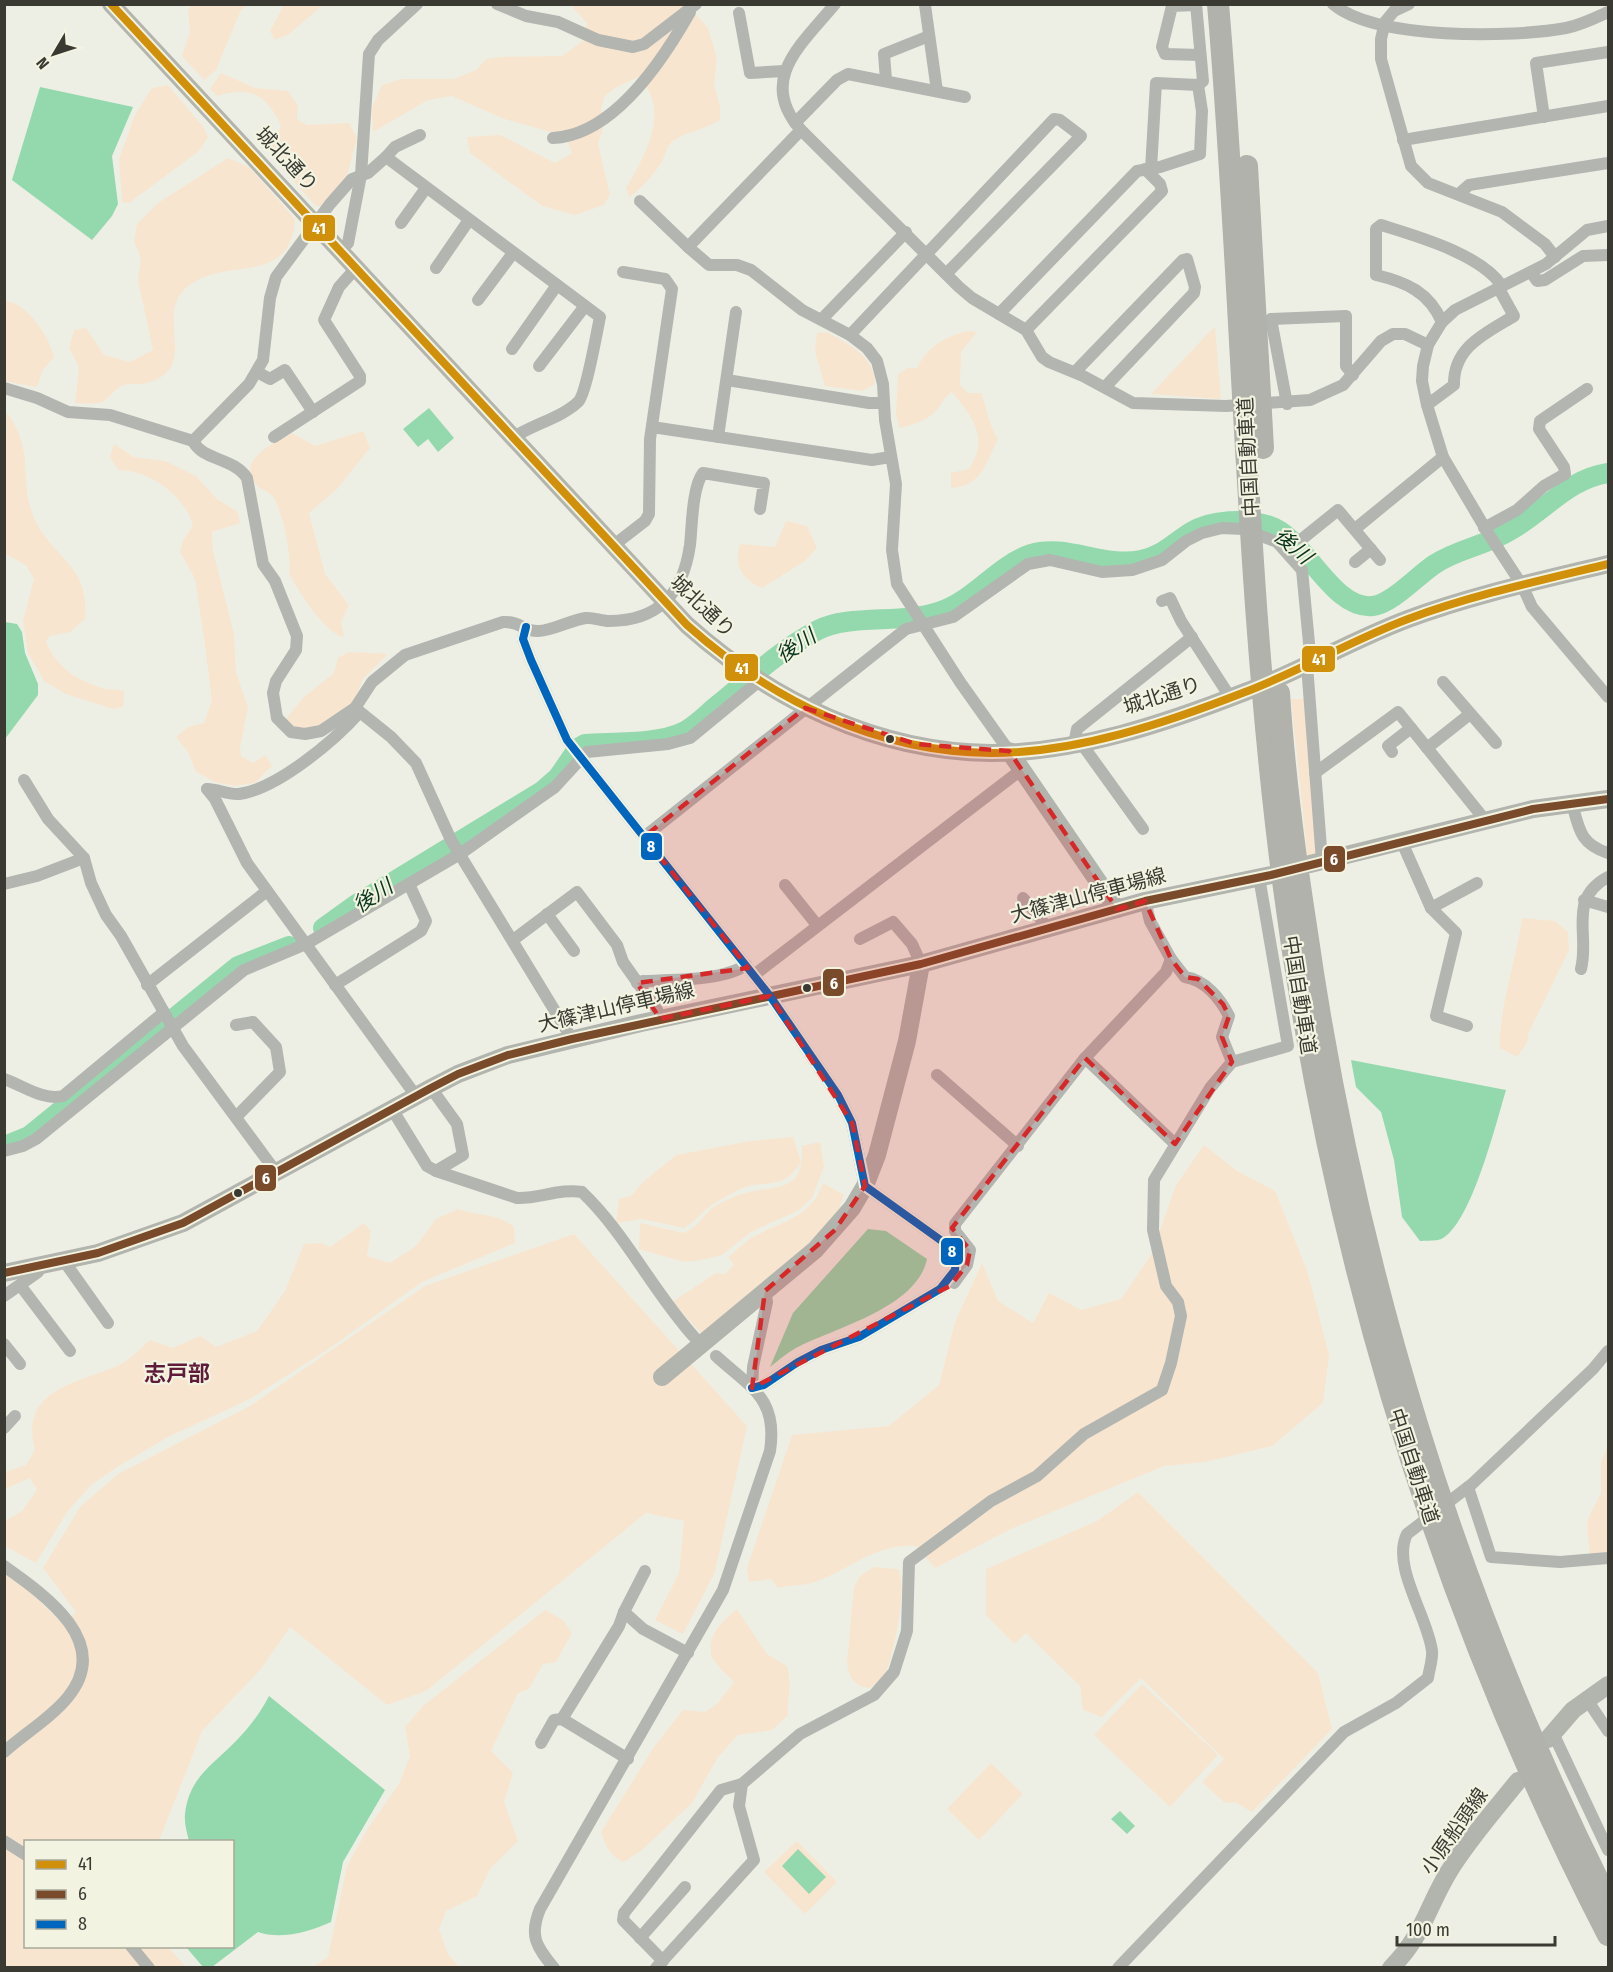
<svg xmlns="http://www.w3.org/2000/svg" width="1613" height="1972" viewBox="0 0 1613 1972" font-family="'Fira Sans Condensed','Noto Sans JP',sans-serif">
  <rect width="100%" height="100%" fill="#eeefe4"/>
  <g fill="#f7e5d0">
    <polygon points="192,4 247,5 241,10 216,70 204,80 182,56 190,32 188,11"/>
    <polygon points="284,5 285,4 323,5 289,34 275,40 270,31"/>
    <path d="M573,5H687L708,28L717,58L714,85L720,106V120C705,130 686,131 672,142C666,147 666,156 661,163C653,176 642,188 629,197L626,188C645,156 672,109 638,77L615,88L604,97L601,109L605,122L598,144L610,195L604,205L575,215L542,206L470,153L467,137L500,135L555,163L572,153L565,136L504,119L452,96L428,100L373,132L372,108L382,85L402,79H454L476,70L486,59L500,57L562,56L583,41L587,23L574,9Z"/>
    <path d="M221,73L255,88L288,91L298,106L297,119L307,125L349,123L357,138L347,175L321,206H316L275,161L270,149L281,126C268,96 251,85 218,96L210,89Z"/>
    <polygon points="168,85 204,128 208,137 199,151 129,203 122,202 119,159 135,115 152,88"/>
    <path d="M228,158L249,167L295,219C291,288 225,255 187,287C153,315 202,368 147,383C140,385 131,383 124,385C116,387 110,398 102,402C96,405 83,403 75,403L79,367L69,348L74,330L86,328L104,355L130,362L153,350L138,280L141,259L134,241L137,224L158,203Z"/>
    <path d="M5,301C26,301 50,338 54,357L42,371L38,385L35,387L5,381Z"/>
    <polygon points="1215,326 1221,399 1151,394"/>
    <path d="M967,331L977,332L961,352L960,385L968,393H981C987,408 989,426 998,439C986,463 981,487 951,488V473L969,469C990,439 972,416 952,392C945,397 943,401 939,407C931,419 913,425 900,428L896,415L898,374L908,368H917C928,346 945,337 967,331Z"/>
    <path d="M827,332C848,344 875,356 875,384L862,391L825,386L815,352L817,333Z"/>
    <path d="M5,411C37,449 17,480 35,520C54,560 90,565 85,619L70,632L50,636L46,641C56,668 78,681 106,689C112,690 118,689 124,691L123,707L113,709L66,694L44,681L28,653L23,621L34,579L26,565L5,554Z"/>
    <path d="M363,431L370,448L337,489L309,513L325,574L349,605L341,622L344,637C325,634 298,590 289,574C292,556 283,514 274,498C270,491 260,490 256,484C235,459 275,443 292,433L315,446Z"/>
    <path d="M114,444L134,457L165,461L196,476L217,499L238,512L240,523L212,532L213,551L234,634L236,672L248,708L240,748L241,756L253,763L265,755L272,766L255,783L234,786L215,782L196,772L188,752L176,737L188,727L204,723L212,700L204,638L195,579L180,552L183,540L193,526C185,495 149,470 118,470L110,457Z"/>
    <path d="M786,521L807,526L817,548L805,561L762,588C741,579 734,566 740,544L775,547Z"/>
    <polygon points="349,652 388,654 363,679 353,703 319,728 298,730 286,719 303,698 334,673 338,658"/>
    <polygon points="1291,699 1304,699 1317,856 1308,860"/>
    <path d="M1522,918L1555,921L1568,932L1569,950L1529,1032L1527,1043L1517,1057L1500,1048C1498,1011 1517,957 1522,918Z"/>
    <path d="M793,1137L801,1162C785,1187 775,1181 749,1186C740,1188 729,1195 720,1200C705,1207 698,1220 684,1228L642,1219L616,1223L619,1199L631,1196L643,1182L676,1155L751,1141Z"/>
    <path d="M820,1142L824,1167L812,1198L799,1210L751,1232L722,1255L702,1260L684,1262L639,1249L640,1223L683,1233C700,1226 699,1220 711,1209C715,1205 722,1203 727,1200C763,1180 806,1202 802,1146Z"/>
    <path d="M1204,1145L1237,1171L1275,1191L1308,1273L1329,1355L1323,1403L1272,1446L1205,1462L1164,1466L1011,1529L935,1568L916,1546C876,1543 851,1569 815,1582C803,1586 791,1585 778,1588L771,1579L749,1582L747,1568L792,1435L889,1426L939,1385L955,1322L982,1263L998,1301L1033,1323L1049,1293L1081,1310L1121,1299L1151,1255L1176,1185Z"/>
    <path d="M823,1183L844,1195L834,1223L701,1333L672,1302L716,1273L725,1274L734,1265L728,1257C737,1250 745,1241 755,1236C784,1220 811,1218 823,1183Z"/>
    <path d="M458,1209C480,1217 495,1212 514,1227L515,1243L422,1282L327,1350L250,1399L168,1437L117,1467L91,1485L67,1512L36,1563L5,1546V1521L22,1511L37,1490L30,1478L5,1489V1472L26,1465L35,1450C19,1390 75,1384 117,1366C129,1361 140,1349 150,1340L173,1348L200,1336L216,1347L257,1331L285,1291L304,1244L321,1243L330,1247L364,1223L371,1231L367,1256L390,1263L416,1246L436,1219Z"/>
    <polygon points="574,1234 747,1426 715,1572 683,1634 655,1620 679,1573 684,1521 646,1513 426,1691 387,1705 290,1627 261,1669 202,1731 159,1841 26,1842 26,1946 168,1947 186,1967 5,1967 5,1574 29,1591 63,1624 76,1612 43,1568 80,1507 118,1474 250,1406 425,1286"/>
    <polygon points="1608,1445 1608,1560 1590,1557 1587,1521 1601,1493 1601,1462"/>
    <polygon points="1138,1492 1318,1673 1332,1729 1252,1812 1235,1802 1225,1803 1202,1782 1224,1759 1141,1678 1102,1717 1083,1710 1080,1686 1026,1633 1014,1644 986,1615 986,1569 1097,1521"/>
    <path d="M874,1567L898,1569C908,1586 894,1654 886,1672C883,1679 875,1685 869,1688C854,1686 849,1677 847,1663L854,1587L860,1576Z"/>
    <path d="M737,1609L767,1654L787,1666C793,1689 787,1694 788,1715L772,1730L738,1735L718,1757L692,1803L642,1850L624,1862C609,1856 606,1846 601,1832L654,1747L683,1710L705,1712L718,1703L734,1682C728,1675 716,1666 712,1657C705,1637 723,1620 737,1609Z"/>
    <polygon points="545,1610 563,1620 572,1633 556,1662 543,1664 529,1689 518,1693 491,1751 513,1773 504,1802 518,1841 490,1869 477,1896 446,1911 439,1929 448,1954 459,1967 313,1967 328,1957 347,1866 368,1828 399,1784 410,1756 405,1727 423,1706"/>
    <polygon points="1142,1684 1218,1755 1170,1807 1094,1735"/>
    <polygon points="991,1763 1023,1794 979,1840 947,1809"/>
    <polygon points="797,1841 837,1882 805,1914 764,1872"/>
  </g>
  <g fill="#94d9ad">
    <polygon points="40,87 133,107 112,156 118,204 112,216 92,240 12,180"/>
    <polygon points="429,408 454,438 438,452 428,439 418,447 403,429"/>
    <polygon points="5,622 17,624 22,632 25,653 38,684 38,695 5,739"/>
    <path d="M1351,1060L1506,1090C1496,1123 1472,1221 1443,1238C1437,1242 1426,1240 1420,1241L1402,1217L1394,1160L1381,1112L1356,1087Z"/>
    <path d="M868,1229L886,1231L927,1259C917,1307 838,1327 800,1346C789,1351 779,1360 770,1367L793,1313Z"/>
    <path d="M269,1696L385,1790L343,1862L331,1922C310,1932 280,1940 258,1932L212,1967H203L186,1947L232,1946V1842L189,1841C187,1833 184,1823 185,1814C189,1777 213,1765 236,1741C250,1727 260,1713 269,1696Z"/>
    <polygon points="1120,1811 1135,1826 1127,1834 1111,1819"/>
    <polygon points="798,1849 826,1877 809,1894 782,1866"/>
  </g>
  <g fill="none" stroke-linecap="round" stroke-linejoin="round">
    <g stroke="#94d9ad" stroke-width="20">
      <path d="M323,928L355,905L542,791L558,777L578,748L585,744C613,742 659,744 683,732C697,725 708,712 720,703C750,678 783,648 818,630C848,614 902,624 938,612C974,601 996,566 1031,554C1066,543 1103,568 1141,560C1162,556 1173,543 1191,532C1211,519 1247,518 1270,526C1305,537 1332,611 1373,606C1392,604 1418,575 1435,564C1456,550 1482,546 1504,534C1541,516 1566,479 1608,473"/>
      <polyline points="7,1145 29,1136 238,966 289,946"/>
    </g>
    <g stroke="#b3b5b1" stroke-width="12">
      <polyline points="497,4 526,16 558,22 598,40 633,47 644,44 696,4"/>
      <path d="M835,4C801,45 757,80 801,130L959,287L972,298L1026,330L1042,357L1049,362L1083,376L1133,403L1226,406L1310,400L1343,385L1381,341L1393,334H1405L1428,345"/>
      <path d="M1333,4C1375,40 1512,38 1566,28C1581,25 1595,18 1608,12"/>
      <polyline points="1409,4 1394,11 1385,22 1381,39 1381,59 1411,166 1428,183 1502,212 1545,244 1555,257"/>
      <polyline points="925,5 937,91"/>
      <polyline points="1196,5 1172,6 1162,47 1165,54 1200,55"/>
      <polyline points="739,13 750,73 784,71"/>
      <polyline points="886,80 884,54 929,36"/>
      <polyline points="1544,117 1536,63 1608,52"/>
      <polyline points="795,123 837,80 848,74 965,97"/>
      <polyline points="801,130 688,247 709,265 737,265 751,270 802,310 850,335 867,348 877,361 883,384 885,420 896,484 892,550 897,584 960,682 1009,751"/>
      <path d="M553,138C614,135 663,60 690,12"/>
      <polyline points="1403,140 1608,106"/>
      <polyline points="386,157 395,147 420,135"/>
      <polyline points="1151,169 1156,83 1198,85 1203,81 1196,4"/>
      <polyline points="1459,194 1469,185 1608,163"/>
      <polyline points="640,201 688,247"/>
      <polyline points="401,223 426,188"/>
      <polyline points="1608,226 1587,230 1546,264 1455,310 1442,322 1428,345 1423,366 1422,381 1427,405 1443,457 1488,533 1522,585 1532,607 1608,697"/>
      <polyline points="341,250 348,243 361,175 369,54 378,40 417,4"/>
      <polyline points="436,268 469,220"/>
      <polyline points="1531,272 1537,281 1545,280 1583,256 1608,255"/>
      <polyline points="478,300 513,253"/>
      <polyline points="999,314 1137,171 1160,167 1200,154 1202,111 1198,85"/>
      <polyline points="822,319 906,232"/>
      <path d="M1442,322C1429,292 1406,282 1376,275V229L1381,225C1416,236 1481,254 1502,286"/>
      <polyline points="1026,330 1162,191 1160,184 1145,169"/>
      <polyline points="850,335 1054,119 1060,120 1081,136 947,273"/>
      <polyline points="512,349 557,285"/>
      <polyline points="539,366 585,306"/>
      <polyline points="257,372 270,379 285,370 313,412"/>
      <polyline points="1075,372 1183,260 1187,259 1195,287 1194,293 1105,387"/>
      <polyline points="727,380 869,403 884,403"/>
      <path d="M4,388L37,398L68,412L110,415L193,441L249,384L263,360L270,298L276,277L330,204L352,179L368,173L386,157L600,317C597,331 586,395 578,402C561,418 534,424 514,437"/>
      <polyline points="1287,404 1271,319 1346,316 1346,366 1353,375"/>
      <path d="M1427,405L1454,385C1453,347 1486,333 1514,316L1498,287"/>
      <polyline points="652,427 872,460 890,457"/>
      <polyline points="274,437 360,381 360,376 324,320 339,287 356,268"/>
      <polyline points="718,437 736,312"/>
      <path d="M193,441C203,461 233,457 247,478L263,564L275,581L297,636L296,650L276,681L273,693L277,718L291,732L305,734L321,731L355,708L372,682L405,655L503,622C520,621 524,631 537,631C550,632 570,620 586,618C593,617 601,621 609,621C659,621 683,594 690,545C692,528 692,487 703,473L764,483L760,509"/>
      <polyline points="1484,528 1517,510 1544,486 1565,474 1564,467 1539,429 1540,421 1587,389"/>
      <polyline points="1355,529 1443,457"/>
      <polyline points="1302,539 1338,510 1380,560"/>
      <polyline points="614,545 645,521 649,514 650,439 672,289 665,279 623,272"/>
      <polyline points="1355,562 1371,549"/>
      <polyline points="1162,601 1170,598 1181,621 1230,697"/>
      <polyline points="526,627 523,639 531,660 567,740 770,996 838,1095 852,1123 865,1186 946,1244 956,1256 955,1270 940,1289 859,1337 821,1350 798,1362 764,1385 752,1388"/>
      <polyline points="1307,665 1322,861"/>
      <polyline points="1443,682 1496,743"/>
      <polyline points="355,708 391,737 416,763 451,840 572,1039"/>
      <polyline points="1081,743 1143,829"/>
      <polyline points="1074,744 1077,729 1192,637"/>
      <polyline points="1427,748 1470,714"/>
      <polyline points="1392,752 1388,746 1411,728 1485,820"/>
      <polyline points="1315,773 1398,712 1411,728"/>
      <polyline points="24,780 48,819 84,858 91,883 106,915 121,936 183,1046 276,1172"/>
      <polyline points="207,789 215,799 247,863 416,1096"/>
      <path d="M207,789C218,789 228,795 239,794C277,789 334,741 359,713"/>
      <path d="M1572,803C1579,829 1580,844 1608,853"/>
      <polyline points="644,837 906,629 953,617 1028,564 1050,560 1102,572 1132,570 1162,560 1186,541 1202,533 1222,528 1243,529 1277,542 1302,570 1311,664"/>
      <polyline points="1401,840 1431,908 1477,883"/>
      <polyline points="4,884 37,876 84,858"/>
      <polyline points="785,885 817,925"/>
      <polyline points="1023,898 1049,929"/>
      <polyline points="1584,900 1608,907"/>
      <polyline points="1431,908 1456,933 1436,1016 1467,1026"/>
      <polyline points="547,914 574,951"/>
      <polyline points="860,939 893,922 912,944 921,964"/>
      <polyline points="513,940 577,892 617,945 623,962 657,1010 660,1019"/>
      <path d="M1171,959L1185,977C1205,980 1220,998 1229,1016L1222,1037L1232,1062L1288,1046L1259,877"/>
      <path d="M1581,969C1590,934 1567,899 1608,877"/>
      <polyline points="754,975 1021,770"/>
      <path d="M637,983L643,981C670,980 723,981 746,965"/>
      <polyline points="147,985 267,891"/>
      <polyline points="335,985 421,931 426,921 409,884"/>
      <polyline points="236,1025 253,1022 276,1047 280,1072 237,1116"/>
      <polyline points="1085,1058 1175,1144"/>
      <polyline points="937,1075 1018,1146"/>
      <path d="M4,1079C22,1085 43,1101 63,1096L163,1013"/>
      <polyline points="431,1088 457,1124 463,1155 436,1171"/>
      <path d="M392,1109L427,1166L436,1171L517,1198C538,1199 561,1188 582,1192C627,1235 653,1292 695,1338"/>
      <polyline points="4,1151 23,1146 36,1139 244,970 306,944 460,854 555,787 587,752 668,744 690,738 758,682"/>
      <polyline points="64,1261 108,1323"/>
      <polyline points="954,1283 967,1265 970,1250 955,1231 955,1224 1085,1058 1166,972 1171,959 1150,921 1145,901"/>
      <polyline points="20,1285 70,1351"/>
      <polyline points="4,1296 38,1272 42,1265"/>
      <polyline points="4,1344 20,1364"/>
      <polyline points="752,1388 753,1367 767,1302 765,1291"/>
      <polyline points="4,1428 15,1416"/>
      <polyline points="1468,1487 1491,1557 1560,1562 1608,1558"/>
      <path d="M4,1566C45,1595 113,1642 68,1697C51,1718 25,1733 4,1752"/>
      <polyline points="645,1571 624,1612 643,1629 688,1653"/>
      <polyline points="624,1612 619,1626 562,1719 628,1759"/>
      <polyline points="1588,1701 1608,1731"/>
      <polyline points="1553,1733 1608,1850"/>
      <polyline points="541,1743 554,1720 562,1719"/>
      <polyline points="4,1841 26,1855"/>
      <polyline points="640,1938 685,1887"/>
      <polyline points="131,1946 149,1968"/>
      <polyline points="663,1961 623,1920 624,1913 721,1790 742,1784"/>
      <path d="M554,1968C536,1946 529,1936 540,1909L723,1590L770,1451C778,1398 751,1388 716,1356"/>
      <polyline points="656,1968 754,1860 739,1806 742,1784 800,1734 874,1695 894,1672 907,1631 909,1562 991,1501 1037,1476 1084,1434 1162,1390 1171,1363 1181,1316 1178,1302 1166,1286 1153,1230 1154,1180 1210,1088 1232,1062"/>
      <path d="M1118,1968L1344,1732L1396,1703L1428,1678C1429,1670 1433,1659 1432,1651C1428,1617 1391,1566 1407,1534L1472,1484L1593,1369L1608,1351"/>
    </g>
    <g stroke="#b2b4ae" stroke-width="18">
      <path d="M111,4L687,625C771,700 876,752 991,753C1077,753 1166,723 1245,692C1300,671 1352,640 1408,619C1472,595 1542,580 1608,564"/>
      <polyline points="1009,751 1117,909"/>
      <polyline points="1310,864 1533,809 1608,799"/>
      <polyline points="4,1273 98,1253 183,1223 431,1088 458,1074 508,1055 641,1023 921,964 1145,901 1271,875"/>
      <polyline points="662,1377 815,1250 852,1208 865,1186 877,1155 907,1041 921,964"/>
      <polyline points="1548,1739 1573,1710 1608,1685"/>
      <path d="M1391,1968C1423,1936 1427,1908 1448,1873C1468,1840 1494,1811 1518,1781"/>
    </g>
    <g stroke="#b0b2ab" stroke-width="22">
      <path d="M1218,4C1243,296 1245,590 1283,881C1331,1249 1438,1605 1608,1935"/>
      <polyline points="1247,166 1263,448"/>
      <path d="M1279,693C1284,771 1294,849 1306,926C1354,1264 1454,1594 1608,1900"/>
    </g>
    <g stroke="#f2f3e0" stroke-width="12">
      <path id="bus-1" d="M111,4L687,625C771,700 876,752 991,753C1077,753 1166,723 1245,692C1300,671 1352,640 1408,619C1472,595 1542,580 1608,564"/>
    </g>
    <g stroke="#f2f3e0" stroke-width="12">
      <polyline id="bus-2" points="4,1273 98,1253 183,1223 431,1088 458,1074 508,1055 572,1039 921,964 1145,901 1271,875 1533,809 1608,799"/>
    </g>
    <g stroke="#f2f3e0" stroke-width="12">
      <polyline id="bus-3" points="526,627 523,639 531,660 567,740 770,996 838,1095 852,1123 865,1186 946,1244 956,1256 955,1270 940,1289 859,1337 821,1350 798,1362 764,1385 752,1388"/>
    </g>
    <use href="#bus-1" stroke="#d1900a" stroke-width="8"/>
    <use href="#bus-2" stroke="#7a4b2a" stroke-width="8"/>
    <use href="#bus-3" stroke="#0065bd" stroke-width="8"/>
  </g>
  <path fill="#d62828" fill-opacity="0.2" stroke="#d62828" stroke-width="4.5" stroke-dasharray="12 8" stroke-linejoin="round" d="M805,708L916,744L1009,751L1117,909L1145,901L1171,959L1185,977L1198,979L1223,1004L1229,1016L1222,1037L1232,1062L1175,1144L1085,1058L952,1228L970,1250L967,1265L950,1286L752,1388L765,1291L835,1230L865,1186L852,1123L770,996L660,1019L637,983L748,968L644,837Z"/>
  <g fill="#3a3a33" stroke="#f2f3e0" stroke-width="2">
    <circle cx="890" cy="739" r="5"/>
    <circle cx="807" cy="988" r="5"/>
    <circle cx="238" cy="1193" r="5"/>
  </g>
  <g text-anchor="middle" stroke-width="4.5" stroke-linejoin="round" paint-order="stroke">
    <g font-size="20" fill="#3a3a33" stroke="#f2f3e0">
      <text transform="translate(287 159) rotate(47)" y="7">城北通り</text>
      <text transform="translate(1248 457) rotate(-93)" y="7">中国自動車道</text>
      <text transform="translate(703 606) rotate(44)" y="7">城北通り</text>
      <text transform="translate(1162 695) rotate(-18)" y="7">城北通り</text>
      <text transform="translate(1088 895) rotate(-15)" y="7">大篠津山停車場線</text>
      <text transform="translate(1300 995) rotate(81)" y="7">中国自動車道</text>
      <text transform="translate(616 1007) rotate(-13)" y="7">大篠津山停車場線</text>
      <text transform="translate(1414 1466) rotate(72)" y="7">中国自動車道</text>
      <text transform="translate(1454 1831) rotate(-55)" y="7">小原船頭線</text>
    </g>
    <g font-size="21" font-style="italic" fill="#08341d" stroke="#f2f3e0">
      <text transform="translate(1293 546) rotate(41)" y="7">後川</text>
      <text transform="translate(796 646) rotate(-34)" y="7">後川</text>
      <text transform="translate(373 896) rotate(-33)" y="7">後川</text>
    </g>
    <g font-size="22" font-weight="bold" fill="#5e1c39" stroke="#f2f3e0">
      <text x="177" y="1381">志戸部</text>
    </g>
  </g>
  <g stroke="#f2f3e0" stroke-width="2">
    <rect x="302" y="214" width="34" height="28" rx="6" fill="#d1900a"/>
    <rect x="1301" y="645" width="35" height="28" rx="6" fill="#d1900a"/>
    <rect x="724" y="653" width="35" height="29" rx="6" fill="#d1900a"/>
    <rect x="640" y="832" width="23" height="29" rx="6" fill="#0065bd"/>
    <rect x="1323" y="845" width="23" height="28" rx="6" fill="#7a4b2a"/>
    <rect x="822" y="968" width="23" height="29" rx="6" fill="#7a4b2a"/>
    <rect x="254" y="1164" width="23" height="28" rx="6" fill="#7a4b2a"/>
    <rect x="940" y="1237" width="24" height="29" rx="6" fill="#0065bd"/>
  </g>
  <g font-size="16" text-anchor="middle" font-weight="bold" fill="#fff">
    <text x="319" y="234">41</text>
    <text x="1319" y="665">41</text>
    <text x="742" y="674">41</text>
    <text x="651" y="852">8</text>
    <text x="1334" y="865">6</text>
    <text x="834" y="989">6</text>
    <text x="266" y="1184">6</text>
    <text x="952" y="1257">8</text>
  </g>
  <rect width="1613" height="1972" fill="none" stroke="#3a3a33" stroke-width="12"/>
  <rect x="24" y="1840" width="210" height="108" fill="#f2f3e0" stroke="#a8a99b" stroke-width="1.5"/>
  <rect x="36" y="1860" width="30" height="9" fill="#d1900a" stroke="#a8a99b" stroke-width="1.5"/>
  <text x="78" y="1870" font-size="18" fill="#3a3a33">41</text>
  <rect x="36" y="1890" width="30" height="9" fill="#7a4b2a" stroke="#a8a99b" stroke-width="1.5"/>
  <text x="78" y="1900" font-size="18" fill="#3a3a33">6</text>
  <rect x="36" y="1920" width="30" height="9" fill="#0065bd" stroke="#a8a99b" stroke-width="1.5"/>
  <text x="78" y="1930" font-size="18" fill="#3a3a33">8</text>
  <g transform="translate(54 54) rotate(231)" stroke="#f2f3e0" stroke-width="4.5" paint-order="stroke">
  <path d="M0-4.5L10 22L0 15L-10 22Z" fill="#3a3a33"/>
  <text y="-9" font-size="16" font-weight="bold" text-anchor="middle" fill="#3a3a33">N</text>
  </g>
  <path d="M1397 1936v9h158v-9" fill="none" stroke="#3a3a33" stroke-width="3"/>
  <text x="1406" y="1936" font-size="18" fill="#3a3a33" stroke="#f2f3e0" stroke-width="4.5" paint-order="stroke">100 m</text>
</svg>
